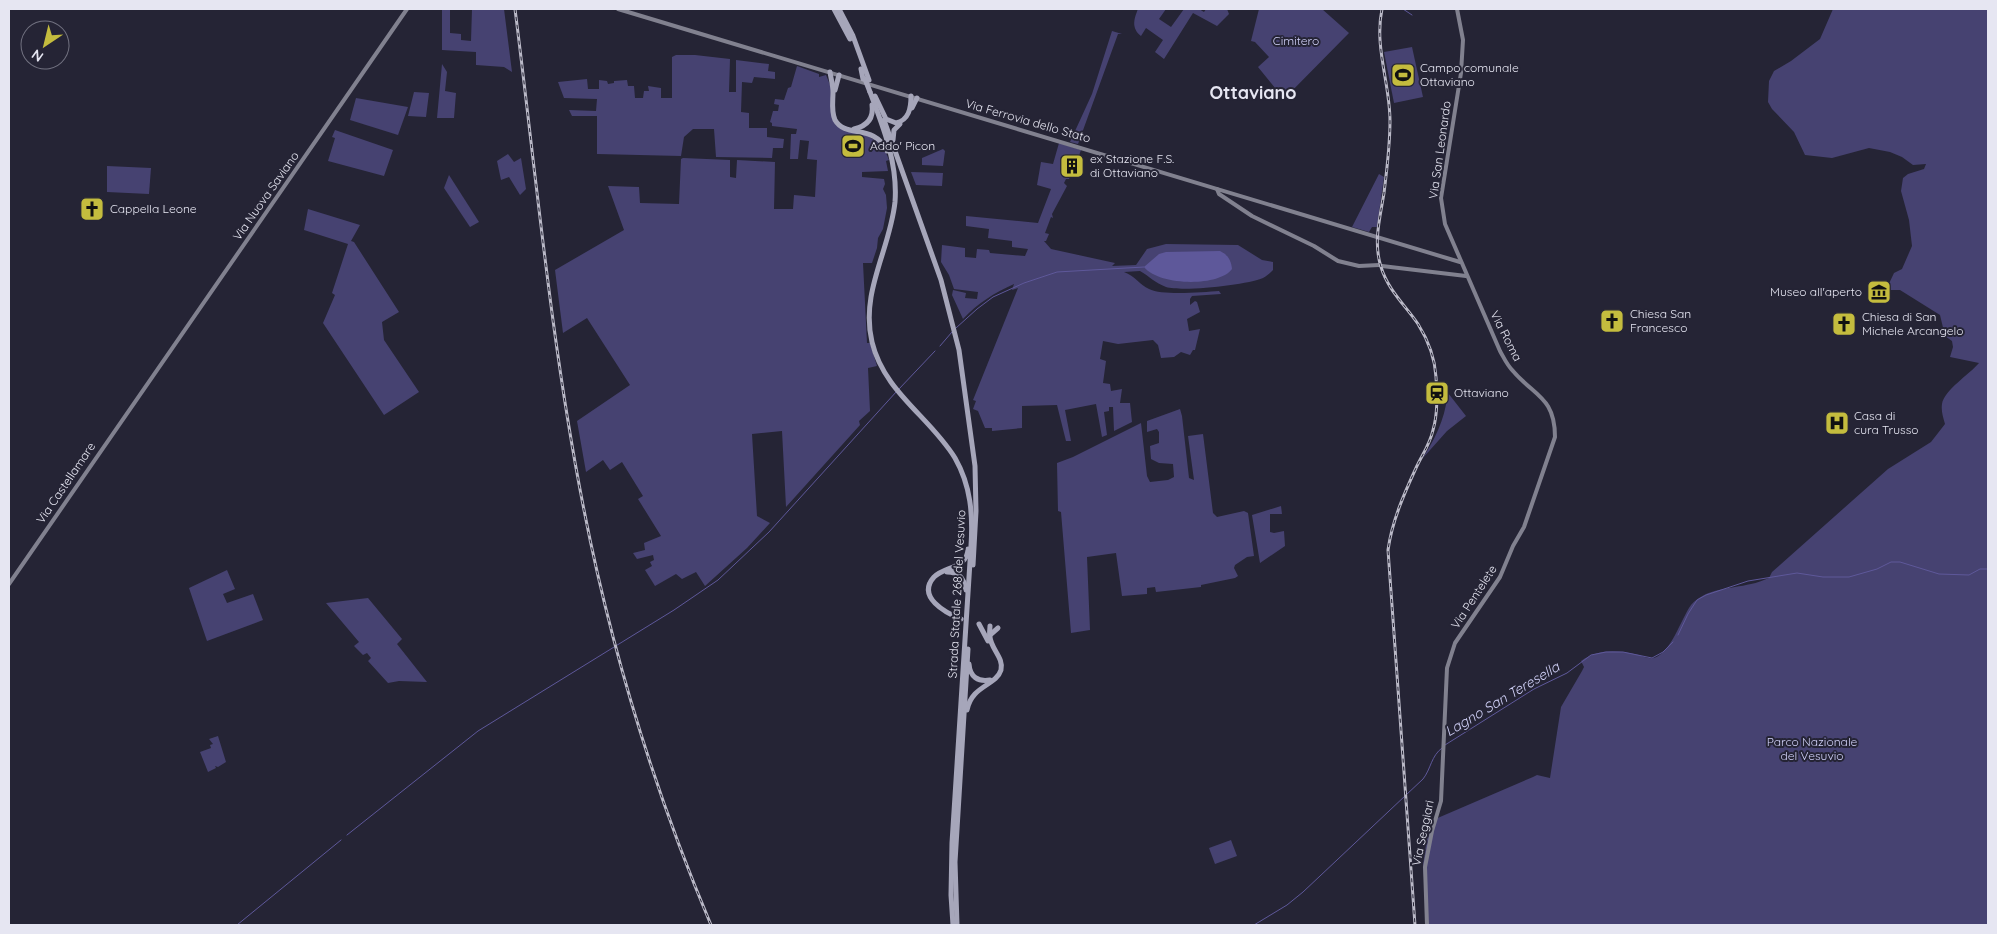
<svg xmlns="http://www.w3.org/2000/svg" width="1997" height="934" viewBox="0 0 1997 934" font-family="Quicksand,sans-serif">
  <rect width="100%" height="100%" fill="#252435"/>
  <g fill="#464271">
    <polygon points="472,9 504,9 512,72 504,67 476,65 476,52 442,50 442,10 450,10 450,33 461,34 461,40 471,41"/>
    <path d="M1138,9H1166L1159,19L1171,27L1184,9H1199L1204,12L1206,9H1227L1229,14L1217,26L1193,13L1164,59L1155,52L1163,40L1146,28L1141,36C1131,28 1134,19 1138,9Z"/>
    <polygon points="1259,9 1322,9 1349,33 1284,99 1258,67 1269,57 1255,42 1251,41"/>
    <path d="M1833,9H1988V925H1425L1426,904L1423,865L1427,838H1428L1433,820L1533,777L1537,775L1550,778L1561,707L1582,671L1584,667L1581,661C1599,648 1618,650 1639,655C1644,657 1649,659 1654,658C1671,653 1681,619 1691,605C1706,588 1730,589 1751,584C1757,583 1763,580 1769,578L1772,572L1888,469L1931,442L1945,424C1943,417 1941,411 1942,404C1944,390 1970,374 1979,363L1950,357L1953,347L1952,341L1945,336L1940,315L1900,290H1886L1894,273L1902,269L1912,246L1909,220L1901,191L1903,178L1908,174L1924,169L1926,164L1913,165L1902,157L1890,152L1869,148L1832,158L1805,155L1794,132L1772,109L1768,102L1769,81L1774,71L1791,61L1820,39Z"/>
    <polygon points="1112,31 1122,34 1118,34 1078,144 1070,142 1092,94"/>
    <polygon points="1412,47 1423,97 1394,103 1384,52"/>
    <polygon points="676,55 695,55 730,59 729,92 736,92 736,60 769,64 768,71 775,72 775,79 754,77 752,83 742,82 741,112 749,113 749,128 767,128 767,137 784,139 783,148 773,148 772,158 716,157 714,129 693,129 684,137 681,156 597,154 597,116 572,116 569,110 596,111 597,99 564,98 558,82 587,79 588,89 599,89 599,80 607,81 608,84 614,83 614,81 627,80 628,86 634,86 635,98 643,98 644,91 649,91 648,86 661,88 661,98 672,98 672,57"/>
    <polygon points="442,64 447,72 445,91 456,93 454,118 437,118"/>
    <path d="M797,66L819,74V77L826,75L831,87V110L840,128C861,133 882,137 889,160L886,161L888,171L862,172V177L884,179L885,184L883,189L886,195L887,208L883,229L878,238L877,248L872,263H863L867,343H870L877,366L868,368L870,411L859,421L860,425L786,507L782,431L752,434L757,516L770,523L747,548L705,586L696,572L682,579L676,574L655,586L645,570L652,566L650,562L654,560L653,555L637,559L633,553L645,550L644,543L661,536L638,499L643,496L622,462L610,470L603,460L586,472L577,421L630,385L587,318L563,333L555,270L624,230L608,186L639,187L640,203L679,204L681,159L683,158L730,160V177L736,178L737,160L775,162L774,209H793L794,195L815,197L817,160L807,159L809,141L800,140L798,159H790L791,134H796L797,129L772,126V123L770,122L773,111H778L779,105L774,104L775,99L784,100L788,88L791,87Z"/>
    <polygon points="414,92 429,93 426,117 408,116"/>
    <polygon points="356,98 408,107 398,135 350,120"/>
    <polygon points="335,130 393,150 384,176 328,161 335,138 332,137"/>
    <path d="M1059,143L1081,150L1077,161L1072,159L1068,169L1072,171L1069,179H1066L1064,183L1067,186L1052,214L1053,218L1051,217L1045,233L1049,234L1046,241H1044L1051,249L1115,263L1112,266L1136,265L1147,249L1166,244L1238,245L1262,260L1273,262V270C1270,273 1267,276 1263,278C1247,285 1183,292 1166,287C1155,283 1149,276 1140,271L1124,272C1135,276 1140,285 1149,289C1163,296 1203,292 1219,291L1221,294L1192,296L1190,299V305L1195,301L1197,302L1200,312L1187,319L1189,331L1200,329L1195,350H1193L1190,355L1181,352L1174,357L1161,358L1158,345L1153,340L1118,344L1103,341L1100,359L1106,361L1103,383L1110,384L1111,391L1122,389L1120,403H1130L1132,422L1114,431L1113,407H1109V411L1104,412L1107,435L1102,437L1096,404L1065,410L1071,441H1066L1057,405L1022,406V428L992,431V428H985L978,411L973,409L976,401L973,400L1018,288L1012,290L1014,284C994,293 978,303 963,319L952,295L953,290L966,293L965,298L977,299L978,292L954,289L949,275L941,262L942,245L965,248V257L976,258L977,249L989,250L990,253L1025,256L1028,249L1012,247V241L988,238L989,229L966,226V216L1038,223L1051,189L1037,185L1041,162L1053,164Z"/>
    <polygon points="943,149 945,151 943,166 922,165 922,158"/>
    <polygon points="508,154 514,162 521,158 526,189 520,195 509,177 501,180 497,161"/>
    <polygon points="107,166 151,168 149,194 107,192"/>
    <polygon points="911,172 943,173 942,186 916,185"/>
    <polygon points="1379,174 1384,177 1377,227 1372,227 1369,232 1352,227"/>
    <polygon points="449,175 479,222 470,227 444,188"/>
    <polygon points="308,209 360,225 351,241 354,242 399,312 382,322 384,340 419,392 384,415 323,323 335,295 332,293 348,244 304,230"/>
    <path d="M1448,393L1466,416L1447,431L1422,459C1434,441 1445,419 1447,397L1443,395Z"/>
    <polygon points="1180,409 1182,416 1189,478 1194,480 1188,436 1203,434 1213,513 1217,517 1244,511 1248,513 1254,556 1247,557 1235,565 1234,568 1238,576 1235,578 1201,585 1201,587 1156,592 1155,587 1147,588 1147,594 1122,596 1116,553 1087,557 1090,630 1071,633 1061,512 1058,511 1057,463 1073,457 1141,423 1147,476 1150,482 1168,480 1174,477 1173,464 1159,463 1151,459 1150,446 1159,443 1159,432 1157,429 1147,432 1147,421"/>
    <polygon points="1281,506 1282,514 1270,514 1270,532 1274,533 1284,531 1285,546 1260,563 1252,515"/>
    <polygon points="227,570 235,589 223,594 227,603 253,594 263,620 207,641 189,588"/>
    <polygon points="368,598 402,639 397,644 427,682 399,681 388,683 368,661 371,658 367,653 363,655 354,646 359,642 326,603"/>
    <polygon points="218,736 226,762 218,767 215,766 216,768 208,772 200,752 211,748 210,745 213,744 209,739"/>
    <polygon points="1231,840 1237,856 1215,864 1209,848"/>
  </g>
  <path fill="#5e589a" d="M1220,251C1228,255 1231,260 1232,269C1219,287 1159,286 1144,267L1159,254L1166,252Z"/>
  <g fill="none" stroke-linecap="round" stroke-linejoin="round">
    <g stroke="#5e589a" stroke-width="1">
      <polyline points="1403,9 1412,15"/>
      <polyline points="956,328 977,309 993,297 1024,283 1057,272 1144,267"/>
      <polyline points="940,346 952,332"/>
      <polyline points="899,389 935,351"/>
      <polyline points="1678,635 1688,614 1697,600 1706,595 1748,581 1797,573 1823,577 1849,577 1877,569 1891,562 1900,562 1939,574 1969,575 1980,569 1988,569"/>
      <polyline points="1445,745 1534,689 1567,673 1591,655 1606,652 1623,652 1652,658 1663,652 1673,642"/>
      <polyline points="347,835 478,731 674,610 718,580 769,532 897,391"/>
      <polyline points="237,925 341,840"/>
      <path d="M1254,925L1287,905L1303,892L1423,779C1431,769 1431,756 1442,748"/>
    </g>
    <g stroke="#81818f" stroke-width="4">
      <polyline points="618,9 1460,262"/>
      <polyline points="1217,189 1219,194 1252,216 1314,246 1338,261 1359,266 1379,265"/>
      <polyline points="1382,266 1466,276"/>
      <polyline points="9,584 407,9"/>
      <path d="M1427,925L1425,867L1432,831L1441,801L1447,668L1455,643L1500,577L1513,546L1524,527L1555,437C1555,397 1534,396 1513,371C1507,365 1504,358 1500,351L1445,224L1441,198L1461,73L1463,40L1457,9"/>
    </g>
    <g stroke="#a6a6ba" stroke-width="5">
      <polyline points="834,9 850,39"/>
      <polyline points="839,9 853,36 869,80"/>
      <polyline points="861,69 863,79"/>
      <path d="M830,72C831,79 833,85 833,92C833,101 831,111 835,120C846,139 874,123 887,151"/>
      <polyline points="835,90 839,75"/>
      <path d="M870,92C883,127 898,163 895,202C890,250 860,292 872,342C884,392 930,417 955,458C971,486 973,515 971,546L952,843L951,895L953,925"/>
      <path d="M875,96L886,119L896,123C909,120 911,108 911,96"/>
      <polyline points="912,108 917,98"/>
      <polyline points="884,120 941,280 959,350 975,466 976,511 973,565"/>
      <path d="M854,129C867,126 874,119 872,105"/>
      <polyline points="893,140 894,130 900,124"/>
      <path d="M947,572C959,572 964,578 966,590"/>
      <path d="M961,619C946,613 916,597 934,577C945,566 967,569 968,549"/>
      <polyline points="979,624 988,641"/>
      <polyline points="990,635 998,628"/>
      <path d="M969,664C970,677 978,682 990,680"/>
      <path d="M967,710C972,685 996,686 1001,670C1004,658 991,649 990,637C989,634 990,629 990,626"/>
      <polyline points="957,925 955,862 968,649"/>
    </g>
    <g stroke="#bab9c7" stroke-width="3">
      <g id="rail">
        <path d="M515,9C536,174 551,342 583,505C611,649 654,790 711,925"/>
        <path d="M1382,9C1374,47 1390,83 1390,121C1390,145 1387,169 1384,193C1380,218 1373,242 1381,267C1388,290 1405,305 1418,324C1428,340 1435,359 1436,377C1437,394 1438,413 1433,430C1430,444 1422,455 1416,468C1404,494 1392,521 1388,550L1415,925"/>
      </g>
    </g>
    <use href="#rail" stroke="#252435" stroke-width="1" stroke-dasharray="4" stroke-linecap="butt"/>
    <polyline stroke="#a6a6ba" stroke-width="5" points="865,79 870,92"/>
  </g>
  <defs>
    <g id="stadium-square" transform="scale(1.25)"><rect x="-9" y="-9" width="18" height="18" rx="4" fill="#c4bc3e" stroke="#252435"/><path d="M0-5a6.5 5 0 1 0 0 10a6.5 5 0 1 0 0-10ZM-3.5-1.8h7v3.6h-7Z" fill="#111"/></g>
    <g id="building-square" transform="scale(1.25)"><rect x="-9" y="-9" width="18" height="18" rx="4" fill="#c4bc3e" stroke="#252435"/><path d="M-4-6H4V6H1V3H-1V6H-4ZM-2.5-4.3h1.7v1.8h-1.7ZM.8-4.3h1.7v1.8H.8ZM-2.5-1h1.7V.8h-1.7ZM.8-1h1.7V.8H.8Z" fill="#111"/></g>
    <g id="church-square" transform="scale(1.25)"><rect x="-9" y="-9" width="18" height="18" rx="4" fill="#c4bc3e" stroke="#252435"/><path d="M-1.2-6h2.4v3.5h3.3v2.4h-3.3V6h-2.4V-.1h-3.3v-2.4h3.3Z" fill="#111"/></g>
    <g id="museum-square" transform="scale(1.25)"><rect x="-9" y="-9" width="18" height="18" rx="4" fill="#c4bc3e" stroke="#252435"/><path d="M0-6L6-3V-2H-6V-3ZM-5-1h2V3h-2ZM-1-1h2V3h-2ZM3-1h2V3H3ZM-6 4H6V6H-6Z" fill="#111"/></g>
    <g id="station-square" transform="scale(1.25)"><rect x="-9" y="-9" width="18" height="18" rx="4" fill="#c4bc3e" stroke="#252435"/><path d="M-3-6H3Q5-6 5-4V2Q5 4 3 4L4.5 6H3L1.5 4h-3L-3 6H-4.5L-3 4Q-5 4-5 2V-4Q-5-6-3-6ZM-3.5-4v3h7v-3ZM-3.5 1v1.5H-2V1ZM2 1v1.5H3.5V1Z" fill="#111"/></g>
    <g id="hospital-square" transform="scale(1.25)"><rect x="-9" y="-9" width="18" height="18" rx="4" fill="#c4bc3e" stroke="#252435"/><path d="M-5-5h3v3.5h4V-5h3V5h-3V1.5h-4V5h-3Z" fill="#111"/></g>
  </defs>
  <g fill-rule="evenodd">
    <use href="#stadium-square" x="1403" y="75"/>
    <use href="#stadium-square" x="853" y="146"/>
    <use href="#building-square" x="1072" y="166"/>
    <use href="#church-square" x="92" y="209"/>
    <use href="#museum-square" x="1879" y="292"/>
    <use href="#church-square" x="1612" y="321"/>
    <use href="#church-square" x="1844" y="324"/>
    <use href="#station-square" x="1437" y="393"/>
    <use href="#hospital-square" x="1837" y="423"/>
  </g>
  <g text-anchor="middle" stroke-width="4" stroke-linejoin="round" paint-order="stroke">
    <g font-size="12" fill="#d1d1f8" stroke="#252435">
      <text x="1296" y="45">Cimitero</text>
      <text x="1812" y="746">Parco Nazionale<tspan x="1812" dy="14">del Vesuvio</tspan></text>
    </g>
    <g font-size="12" fill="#e6e6f2" stroke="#252435" text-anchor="start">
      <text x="1420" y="72">Campo comunale<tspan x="1420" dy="14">Ottaviano</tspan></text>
      <text x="870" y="150">Addo' Picon</text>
      <text x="1090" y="163">ex Stazione F.S.<tspan x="1090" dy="14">di Ottaviano</tspan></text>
      <text x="110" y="213">Cappella Leone</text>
      <text x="1862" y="296" text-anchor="end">Museo all'aperto</text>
      <text x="1630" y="318">Chiesa San<tspan x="1630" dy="14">Francesco</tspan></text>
      <text x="1862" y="321">Chiesa di San<tspan x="1862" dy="14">Michele Arcangelo</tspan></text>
      <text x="1454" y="397">Ottaviano</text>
      <text x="1854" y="420">Casa di<tspan x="1854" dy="14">cura Trusso</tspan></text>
    </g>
    <g font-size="12" fill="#e6e6f2" stroke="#252435">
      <text transform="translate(1028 121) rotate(16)" y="4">Via Ferrovia dello Stato</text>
      <text transform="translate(1440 150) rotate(-82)" y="4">Via San Leonardo</text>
      <text transform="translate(266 196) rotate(-55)" y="4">Via Nuova Saviano</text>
      <text transform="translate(1506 336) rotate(63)" y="4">Via Roma</text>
      <text transform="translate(66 483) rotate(-56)" y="4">Via Castellamare</text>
      <text transform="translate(957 594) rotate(-87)" y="4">Strada Statale 268 del Vesuvio</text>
      <text transform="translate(1474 597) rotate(-57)" y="4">Via Pentelete</text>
      <text transform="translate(1423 833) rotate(-78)" y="4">Via Seggiari</text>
    </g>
    <g font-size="14" font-style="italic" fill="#d1d1f8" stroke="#252435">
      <text transform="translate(1502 699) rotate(-31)" y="5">Lagno San Teresella</text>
    </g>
    <g font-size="18" font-weight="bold" fill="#e6e6f2" stroke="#252435">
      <text x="1253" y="99">Ottaviano</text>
    </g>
  </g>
  <rect width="1997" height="934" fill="none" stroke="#e6e6f2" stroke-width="20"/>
  <g transform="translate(45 45) rotate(215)"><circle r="24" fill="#252435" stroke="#727281"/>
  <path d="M0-4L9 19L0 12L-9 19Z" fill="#c4bc3e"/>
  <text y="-8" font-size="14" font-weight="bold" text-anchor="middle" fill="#e6e6f2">N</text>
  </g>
</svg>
